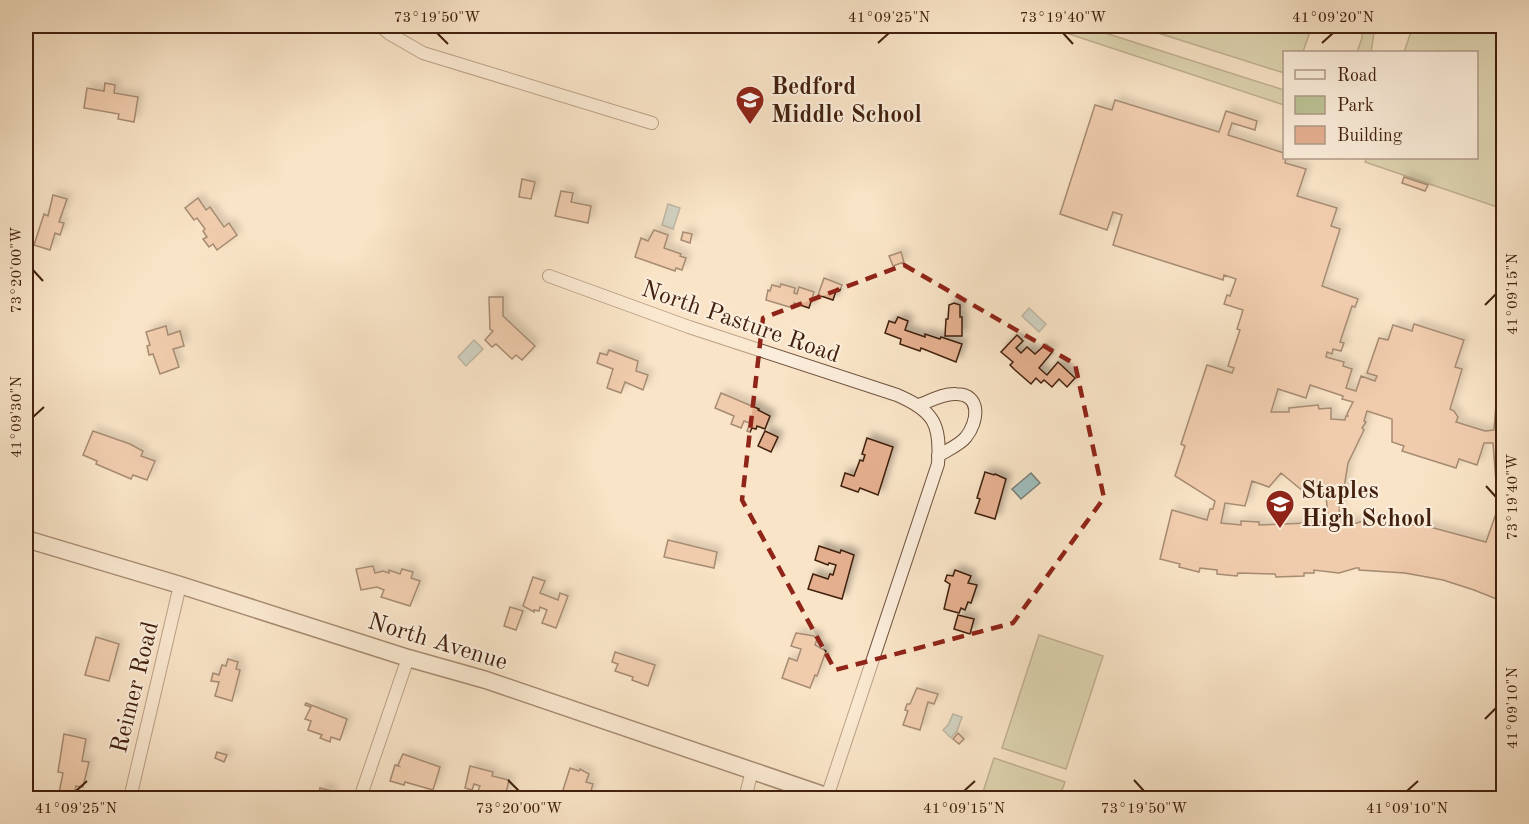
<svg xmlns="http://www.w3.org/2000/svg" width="1529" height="824" viewBox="0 0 1529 824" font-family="'Old Standard TT',serif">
  <defs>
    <filter id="shadow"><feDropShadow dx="5" dy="-5" stdDeviation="3" flood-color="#0004"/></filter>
  </defs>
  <rect width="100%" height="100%" fill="#f9e4c7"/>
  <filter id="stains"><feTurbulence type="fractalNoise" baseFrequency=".00333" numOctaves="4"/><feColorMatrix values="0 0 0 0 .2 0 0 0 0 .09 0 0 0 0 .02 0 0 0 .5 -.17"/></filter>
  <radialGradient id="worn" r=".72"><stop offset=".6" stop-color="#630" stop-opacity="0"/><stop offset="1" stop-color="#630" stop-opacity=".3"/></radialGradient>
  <g fill="#bcc497" stroke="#7e7252" stroke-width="1.5">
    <polygon points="1045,26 1087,26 1099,31 1284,90 1284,105"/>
    <polygon points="1136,26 1312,26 1303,52 1284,52 1284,73"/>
    <polygon points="1363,26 1375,26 1371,52 1357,52 1362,38"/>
    <polygon points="1413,26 1503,26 1503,209 1365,162 1367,158 1476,158 1476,52 1404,52"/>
    <polygon points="1039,635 1103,656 1066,769 1002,748"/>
    <polygon points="994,758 1065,782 1059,798 981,798"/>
  </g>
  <g fill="#a0bdbc" stroke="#7a7e76" stroke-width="1.5">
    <polygon points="668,204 680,208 673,229 662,225"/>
    <polygon points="1029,308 1046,324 1039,332 1022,316"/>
    <polygon points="474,340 483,349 466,366 458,357"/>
    <polygon points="1031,473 1040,483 1021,499 1012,489"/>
    <polygon points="953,714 962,717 957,731 951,738 943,730 948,725"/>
  </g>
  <g fill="#e4af8f" stroke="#41200d" stroke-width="1.5" fill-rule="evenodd" filter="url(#shadow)">
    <polygon points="105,83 115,85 114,93 138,97 134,122 118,119 119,114 84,108 87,88 104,91"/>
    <path d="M1115,100L1219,132L1226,111L1257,121L1255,130L1232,123L1228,135L1284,153V158H1286L1285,163L1306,169L1297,196L1337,208L1331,226L1340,229L1322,286L1358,299L1355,307L1352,306L1340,342L1344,343L1341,351L1333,349L1332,354L1327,352L1326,357L1344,362L1343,366L1352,369L1346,388L1356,391L1361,376L1375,381L1377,376L1367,373L1379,338L1388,340L1393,325L1412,331L1414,324L1464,340L1455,367L1462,369L1450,409L1454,411L1458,417L1456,422L1485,431L1494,430L1496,404H1504V602L1474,590L1443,580L1405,573L1359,570V568H1356L1339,573L1314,570V573H1304V576L1276,577L1275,574L1238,573L1237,576L1217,574V570L1200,568L1199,572L1179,567L1180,564L1160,559L1172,510L1207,520L1210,509H1213L1215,501L1175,476L1185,446L1181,444L1207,365L1232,373L1234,368L1228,366L1240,330L1237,329L1243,310L1224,304L1227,295L1230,296L1236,279L1224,275L1223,280L1113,245L1122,215L1113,212L1107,230L1060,214L1095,105L1112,110ZM1310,385L1343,396L1342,399L1353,402L1347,414L1348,416H1346L1345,420L1331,419V408L1319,409L1318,405L1289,408V412H1271L1278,389L1306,398ZM1367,411L1392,419V442L1404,446L1402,451L1456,468L1459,459L1477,465L1484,443H1493L1498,508L1486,542L1430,527L1366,520L1354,524V522L1339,518L1340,494L1341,493L1343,494L1348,463L1364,430L1362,428L1366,422L1364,421ZM1281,473L1304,492L1310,484L1326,494L1328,519L1314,524V526L1309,523L1259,525V522L1241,521V525L1221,523L1225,503L1245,506L1252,481L1269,487Z"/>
    <polygon points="1404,177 1428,185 1425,191 1402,183"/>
    <polygon points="522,179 535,182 531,199 519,197"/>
    <polygon points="561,191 573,193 571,202 591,206 588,223 555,216"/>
    <polygon points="53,195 67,199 59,222 64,223 60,235 55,233 50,250 34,245 44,214 48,216"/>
    <polygon points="198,198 206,210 210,207 224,227 229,223 237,235 217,250 213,244 209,247 203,239 207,237 203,231 205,229 197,218 194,220 185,208"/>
    <polygon points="654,230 668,235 664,248 681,254 680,256 686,258 682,270 676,268 675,271 635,257 641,238 648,241"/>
    <polygon points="683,232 692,234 690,243 681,240"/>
    <polygon points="901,252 904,262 893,266 889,256"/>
    <polygon points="824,278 842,285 840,290 837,288 833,300 818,295"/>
    <polygon points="781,284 795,288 794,293 797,294 799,287 814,292 809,308 794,303 793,308 786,306 766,300 768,290 770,291 772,285 780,287"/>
    <polygon points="489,297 503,297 503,316 535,346 522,360 516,355 512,359 496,344 492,347 485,340 493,331 490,329"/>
    <polygon points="954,303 960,305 960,317 962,317 962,336 945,336 946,319 948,319 949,305"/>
    <polygon points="898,317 908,321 905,330 925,337 925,334 940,339 941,337 962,344 956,362 921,348 920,351 900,344 901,339 885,333 889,321 895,323"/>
    <polygon points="166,326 168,335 180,331 184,346 173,349 179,367 160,374 153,354 149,355 147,346 150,345 146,332"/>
    <polygon points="1017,335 1023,341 1016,348 1021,353 1027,347 1035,354 1046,344 1054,350 1039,368 1047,375 1058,362 1075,378 1067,387 1059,379 1052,387 1044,380 1041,383 1036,378 1031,384 1015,370 1010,365 1013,362 1001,352"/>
    <polygon points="609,350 638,361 636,371 648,375 643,390 625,382 621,393 607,388 613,369 597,363 600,353 607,355"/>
    <polygon points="721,393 759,409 758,410 770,416 765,429 757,426 756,429 752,428 750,432 747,431 750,423 744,421 741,428 731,424 734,416 715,408"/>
    <polygon points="93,431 130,444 143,451 141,456 155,461 147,480 133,475 131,479 96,464 97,461 83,455"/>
    <polygon points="765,431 778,437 771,452 758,446"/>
    <polygon points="867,438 893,447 878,495 860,488 858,492 841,486 845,473 854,476 860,460 863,461 865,455 862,454"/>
    <polygon points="985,472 994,475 995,474 1006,479 995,519 975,513 980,499 977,498"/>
    <polygon points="668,540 717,552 714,568 664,557"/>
    <polygon points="819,546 840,553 841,550 854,555 842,599 808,589 813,574 828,579 830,574 833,575 836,565 829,563 828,565 815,560"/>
    <polygon points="373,566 375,573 383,571 389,573 389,570 400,574 402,569 413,572 411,578 420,581 410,606 381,597 384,590 377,587 361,590 356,569"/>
    <polygon points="955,570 971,576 968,583 977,585 971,603 968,602 965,610 961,608 959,613 944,609 950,584 945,581 947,575 953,576"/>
    <polygon points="533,577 545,581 540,593 558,600 560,593 568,596 556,628 542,623 547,610 540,607 539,611 534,610 534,612 523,606"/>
    <polygon points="510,607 523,611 516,630 504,626"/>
    <polygon points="958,615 974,619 970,634 954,629"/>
    <polygon points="796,633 814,636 817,639 815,645 826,651 817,676 815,675 810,688 782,678 789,658 797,661 801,649 791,646"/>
    <polygon points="96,637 119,644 109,681 85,675"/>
    <polygon points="615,652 655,665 648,686 632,680 633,677 615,671 618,664 612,662"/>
    <polygon points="228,659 238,662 236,669 240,670 232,701 215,696 219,682 211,681 213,673 219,675 222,665 226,666"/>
    <polygon points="917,688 938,694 934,704 928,702 920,730 903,725 908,711 905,710 907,704 910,704"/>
    <polygon points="306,703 347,719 340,740 331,737 330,742 320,738 322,735 308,730 311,721 305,719 311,707 305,705"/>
    <polygon points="958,733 964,739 959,744 953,739"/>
    <polygon points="64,734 86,739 82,761 89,762 83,787 76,786 74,796 59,793 63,773 58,772"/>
    <polygon points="217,752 227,755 224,762 215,758"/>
    <polygon points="403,754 440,767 433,790 405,782 404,785 390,781 395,765 399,766 398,765"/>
    <polygon points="470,766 493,772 492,776 509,780 505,797 478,791 480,786 474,784 472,790 465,788"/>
    <polygon points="570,768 579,771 580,769 589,774 586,782 593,784 589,797 582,795 581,798 567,798 568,792 563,790"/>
    <polygon points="320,788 332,791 331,798 319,796"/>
  </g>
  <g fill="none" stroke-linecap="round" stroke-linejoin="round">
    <g stroke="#6f513c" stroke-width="14">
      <g id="street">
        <polyline points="380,26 390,34 423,53 652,123"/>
        <path d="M549,276L689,327L897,395C934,411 941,424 938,464L827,797"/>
        <path d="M919,405C930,401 944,393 956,394C982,394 978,422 966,437C960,445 947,450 938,456"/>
        <polyline points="130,798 180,585"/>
        <polyline points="360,798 408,658"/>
        <polyline points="745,798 752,771"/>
      </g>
    </g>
    <g stroke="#41200d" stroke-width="19">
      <polyline id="secondary" points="26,539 180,585 408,658 486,680 832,798"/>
    </g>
    <use href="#street" stroke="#fbeddb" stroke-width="12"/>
    <use href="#secondary" stroke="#fbeddb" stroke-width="16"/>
  </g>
  <path d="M0 0H1529V824H0ZM904,265L1075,364L1104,498L1013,623L835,670L742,500L763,318Z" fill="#f9e4c7" fill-opacity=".55" fill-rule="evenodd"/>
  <path fill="none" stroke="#8f2418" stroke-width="4.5" stroke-dasharray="12 8" stroke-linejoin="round" d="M904,265L1075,364L1104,498L1013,623L835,670L742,500L763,318Z"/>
  <path fill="none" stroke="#41200d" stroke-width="2" d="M437,33L448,44M1063,33L1073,44M878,43L889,33M1322,43L1333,33M33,270L43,281M1485,305L1496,294M33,417L44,407M1486,486L1496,497M1485,719L1496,708M508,780L519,791M1134,780L1144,791M76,791L87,781M964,791L975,781M1407,791L1418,781"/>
  <defs>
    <g id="school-pin" transform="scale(1.5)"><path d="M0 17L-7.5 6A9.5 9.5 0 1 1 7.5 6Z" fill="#8f2418" stroke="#fbeddb"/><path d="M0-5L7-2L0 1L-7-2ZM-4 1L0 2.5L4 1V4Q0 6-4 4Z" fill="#fff"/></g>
  </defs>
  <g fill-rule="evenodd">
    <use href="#school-pin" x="750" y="100"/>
    <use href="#school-pin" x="1280" y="504"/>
  </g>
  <g text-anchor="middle" stroke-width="4.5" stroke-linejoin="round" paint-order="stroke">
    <g font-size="24" font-weight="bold" fill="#41200d" stroke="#fbeddb" text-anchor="start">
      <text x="771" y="94">Bedford<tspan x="771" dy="28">Middle School</tspan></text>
      <text x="1301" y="498">Staples<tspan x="1301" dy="28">High School</tspan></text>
    </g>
    <g font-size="24" fill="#41200d" stroke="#fbeddb">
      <text transform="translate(741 321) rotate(19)" y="8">North Pasture Road</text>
      <text transform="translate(438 641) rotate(17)" y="8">North Avenue</text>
      <text transform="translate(134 687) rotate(-76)" y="8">Reimer Road</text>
    </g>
  </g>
  <rect width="1529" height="824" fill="none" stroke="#f9e4c7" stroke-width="66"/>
  <rect x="1283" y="51" width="195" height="108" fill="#fbeddb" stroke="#b19b89" stroke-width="1.5"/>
  <rect x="1295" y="70" width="30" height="9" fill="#fbeddb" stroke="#b19b89" stroke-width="1.5"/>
  <text x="1337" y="81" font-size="18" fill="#41200d">Road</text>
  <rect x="1295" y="96" width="30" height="18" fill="#bcc497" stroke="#b19b89" stroke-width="1.5"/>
  <text x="1337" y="111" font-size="18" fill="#41200d">Park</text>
  <rect x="1295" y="126" width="30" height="18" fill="#e4af8f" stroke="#b19b89" stroke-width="1.5"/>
  <text x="1337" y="141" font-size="18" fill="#41200d">Building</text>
  <rect x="33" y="33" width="1463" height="758" fill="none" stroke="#41200d" stroke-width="2"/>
  <g font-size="15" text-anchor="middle" fill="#41200d">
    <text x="437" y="22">73°19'50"W</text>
    <text x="889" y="22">41°09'25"N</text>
    <text x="1063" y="22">73°19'40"W</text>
    <text x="1333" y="22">41°09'20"N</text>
    <text transform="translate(16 270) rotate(-90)" y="5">73°20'00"W</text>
    <text transform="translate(1512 294) rotate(-90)" y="5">41°09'15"N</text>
    <text transform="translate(16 417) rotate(-90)" y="5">41°09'30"N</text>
    <text transform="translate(1512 497) rotate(-90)" y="5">73°19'40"W</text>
    <text transform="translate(1512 708) rotate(-90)" y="5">41°09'10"N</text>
    <text x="76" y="813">41°09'25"N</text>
    <text x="519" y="813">73°20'00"W</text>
    <text x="964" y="813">41°09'15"N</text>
    <text x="1144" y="813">73°19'50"W</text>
    <text x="1407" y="813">41°09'10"N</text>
  </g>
  <rect width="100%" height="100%" filter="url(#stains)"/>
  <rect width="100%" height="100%" fill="url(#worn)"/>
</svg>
